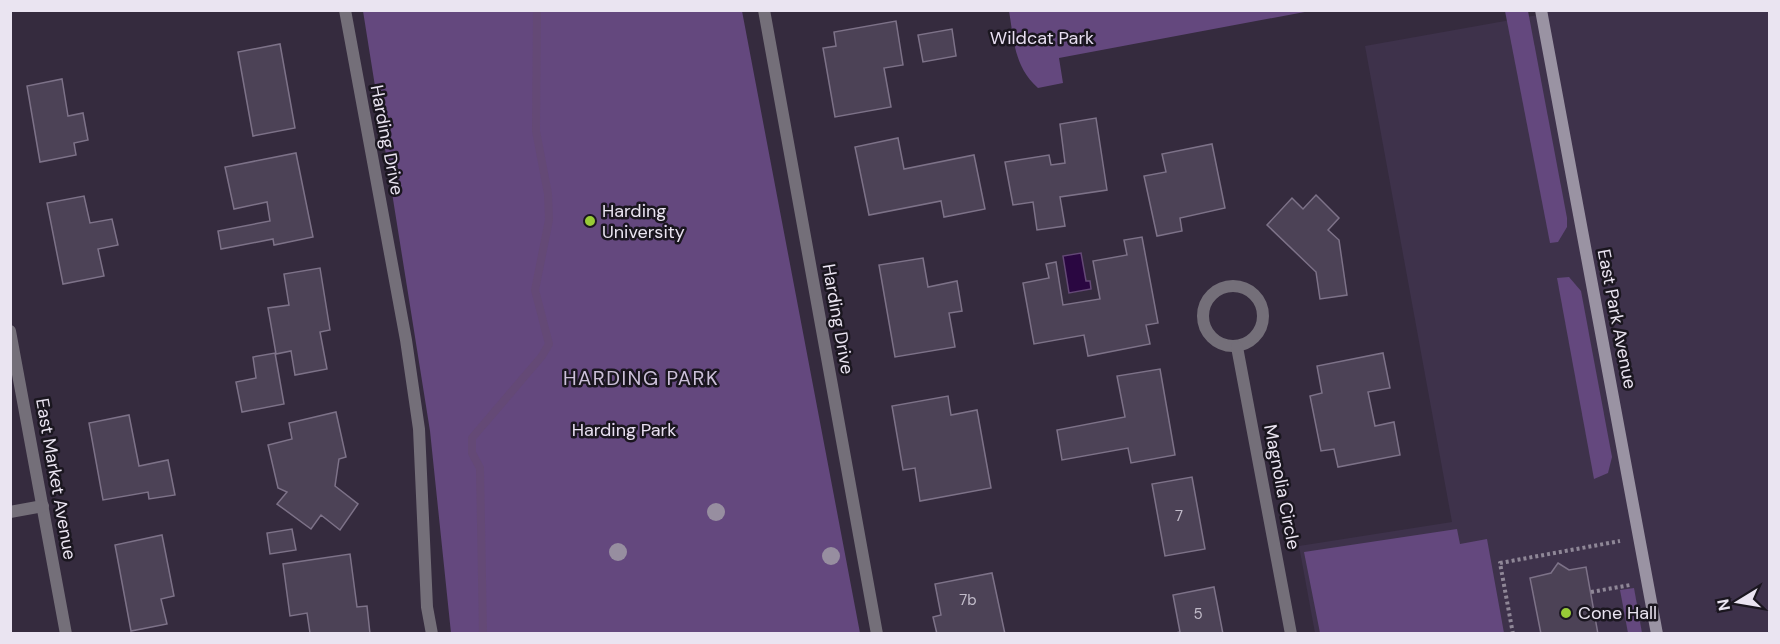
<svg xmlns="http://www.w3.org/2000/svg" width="1780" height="644" viewBox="0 0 1780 644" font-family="'DM Sans',sans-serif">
  <rect width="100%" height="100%" fill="#352b3e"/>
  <polygon fill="#3e324b" points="1547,11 1769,11 1769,633 1315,633 1299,546 1452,522 1365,46 1538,15"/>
  <g fill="#64487e">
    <polygon points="363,11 742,11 860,633 451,633 430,431"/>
    <path d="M1009,11V10L1310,11L1059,58L1063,83L1038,88C1014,67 1014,40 1009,11Z"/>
    <polygon points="1505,11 1528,11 1567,218 1567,227 1558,242 1550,243"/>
    <polygon points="1569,277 1581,291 1612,457 1608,473 1594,479 1557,278"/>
    <polygon points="1457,529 1460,544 1487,539 1504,633 1320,633 1304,552"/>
    <polygon points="1634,588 1642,633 1628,633 1620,590"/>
  </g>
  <polygon fill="#2a0741" stroke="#644976" stroke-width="1.5" points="1081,253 1086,281 1090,281 1091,289 1069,293 1063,256"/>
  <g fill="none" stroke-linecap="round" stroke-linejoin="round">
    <polyline stroke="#644976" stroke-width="8" points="483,634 480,468 472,453 472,438 542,356 549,344 535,290 549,220 548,194 536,131 537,10"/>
  </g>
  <g fill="#4c4256" stroke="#7d7288" stroke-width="1.5">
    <polygon points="896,21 903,65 884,68 891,107 835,117 823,48 836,46 834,32"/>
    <polygon points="952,29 956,56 923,62 918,35"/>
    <polygon points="280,44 295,128 253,136 238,52"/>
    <polygon points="62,79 68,116 83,113 88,140 74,143 76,155 40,162 27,86"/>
    <polygon points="1096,118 1107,190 1060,197 1065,226 1037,230 1033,202 1013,205 1005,162 1049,155 1051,165 1065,163 1060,124"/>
    <polygon points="898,138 904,169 974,155 985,209 944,217 941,201 869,215 855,147"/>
    <polygon points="1212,144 1225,208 1180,218 1182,231 1157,236 1144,176 1166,172 1162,154"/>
    <polygon points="296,153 313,237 274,245 273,239 221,249 218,231 270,221 267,202 234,209 225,167"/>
    <polygon points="1316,195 1339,218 1328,230 1339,240 1347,295 1320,299 1316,272 1267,225 1292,198 1303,209"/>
    <polygon points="84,196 90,223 112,219 118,245 98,249 104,276 63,284 47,203"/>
    <polygon points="1142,237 1158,323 1146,325 1150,344 1088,356 1084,335 1034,344 1023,283 1049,278 1046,264 1056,262 1063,305 1100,299 1093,261 1127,255 1124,240"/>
    <polygon points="923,258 928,287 957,281 962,311 949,313 955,347 895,357 879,265"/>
    <polygon points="320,268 330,330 320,332 327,369 295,375 291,351 276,354 268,308 289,305 284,274"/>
    <polygon points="275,353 284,404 242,412 236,382 256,378 253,357"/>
    <polygon points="1383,353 1390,388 1368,392 1375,426 1394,422 1400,455 1338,467 1334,449 1321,451 1310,396 1322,393 1317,366"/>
    <polygon points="1160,369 1175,455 1131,463 1128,448 1062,460 1057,430 1125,417 1117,376"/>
    <polygon points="948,396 951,415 977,410 991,488 920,501 915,468 903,470 892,406"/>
    <polygon points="336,412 346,457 339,459 335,486 358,504 340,530 321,515 311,529 277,504 287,492 278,488 268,445 292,439 289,423"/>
    <polygon points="129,415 139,466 168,460 175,495 149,499 148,492 103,500 89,423"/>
    <polygon points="1192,477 1205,549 1165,556 1152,484"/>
    <polygon points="292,529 296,550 270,554 267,533"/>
    <polygon points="162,535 174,596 161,599 167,624 131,631 115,545"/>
    <polygon points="350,554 357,607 367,606 370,634 310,633 307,613 290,616 283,564"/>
    <polygon points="1558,563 1569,570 1586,567 1598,634 1541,634 1530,578 1551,573"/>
    <polygon points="992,573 1005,634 937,634 933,617 941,615 935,584"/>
    <polygon points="1214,587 1223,634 1171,634 1180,632 1173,595"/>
  </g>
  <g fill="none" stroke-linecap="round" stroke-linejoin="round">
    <g stroke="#8f8797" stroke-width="4" stroke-dasharray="3 3" stroke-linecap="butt">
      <polyline points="1591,592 1630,585"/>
      <polyline points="1513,634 1500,563 1620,541"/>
    </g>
    <g stroke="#746f79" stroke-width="12">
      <polyline points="345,10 406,340 419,429 427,607 432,634"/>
      <polyline points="764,10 877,634"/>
      <circle cx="1233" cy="316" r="30"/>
      <polyline points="10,331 66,634"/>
      <polyline points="1237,347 1291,634"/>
      <polyline points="10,512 43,506"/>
    </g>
    <polyline stroke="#9a93a3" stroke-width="12" points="1541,10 1657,634"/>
  </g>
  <g fill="#978ea0">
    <circle cx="716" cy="512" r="9"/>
    <circle cx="618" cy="552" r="9"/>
    <circle cx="831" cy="556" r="9"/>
  </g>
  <g fill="#98cb37" stroke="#1a161f" stroke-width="2">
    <circle cx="590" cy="221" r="6"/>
    <circle cx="1566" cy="613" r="6"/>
  </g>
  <g text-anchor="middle" stroke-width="5" stroke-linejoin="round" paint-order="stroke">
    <g font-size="15" fill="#c2bcca">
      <text x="1179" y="521">7</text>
      <text x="968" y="605">7b</text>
      <text x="1198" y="619">5</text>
    </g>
    <g font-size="18" fill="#e8dff1" stroke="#1a161f">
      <text x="1042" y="44">Wildcat Park</text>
      <text x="624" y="436">Harding Park</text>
    </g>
    <g font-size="18" fill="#eae4f1" stroke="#1a161f">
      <text transform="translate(387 140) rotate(79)" y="6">Harding Drive</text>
      <text transform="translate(838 319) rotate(80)" y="6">Harding Drive</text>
      <text transform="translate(1617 319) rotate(79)" y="6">East Park Avenue</text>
      <text transform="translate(56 479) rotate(80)" y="6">East Market Avenue</text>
      <text transform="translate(1282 487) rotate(79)" y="6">Magnolia Circle</text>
    </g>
    <g font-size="18" fill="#eae4f1" stroke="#1a161f" text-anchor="start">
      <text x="602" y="217">Harding<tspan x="602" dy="21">University</tspan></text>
      <text x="1578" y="619">Cone Hall</text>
    </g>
    <g font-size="20" letter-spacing="1.5" fill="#ccc0d9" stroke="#1a161f">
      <text x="641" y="385">HARDING PARK</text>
    </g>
  </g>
  <rect width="1780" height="644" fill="none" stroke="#eae4f1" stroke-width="24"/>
  <g transform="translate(1738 602) rotate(259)" stroke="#1a161f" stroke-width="4.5" paint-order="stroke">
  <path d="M0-4.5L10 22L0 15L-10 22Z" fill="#eae4f1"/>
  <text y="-9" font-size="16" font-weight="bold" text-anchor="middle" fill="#eae4f1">N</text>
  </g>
</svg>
